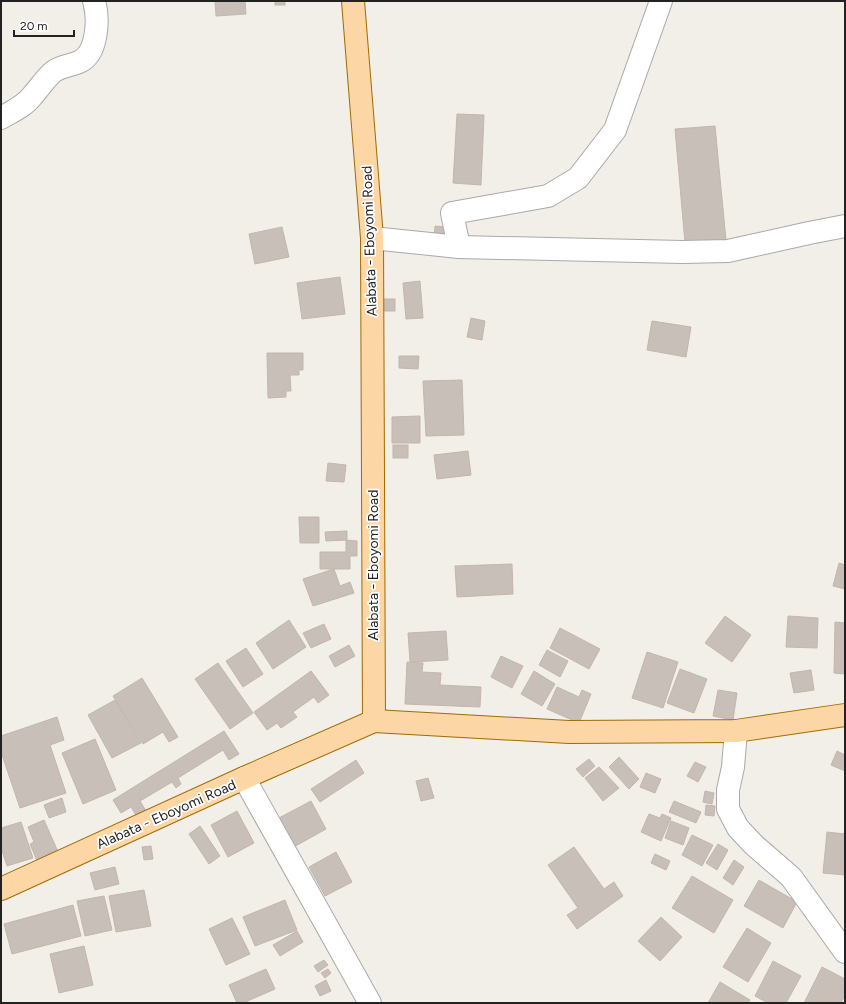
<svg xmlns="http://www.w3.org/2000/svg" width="846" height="1004" viewBox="0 0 846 1004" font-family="Figtree,sans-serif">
  <rect width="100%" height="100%" fill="#f2efe9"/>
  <g fill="#c7bfb8" stroke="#c4b6ab">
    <polygon points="215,1 245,1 246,14 216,16"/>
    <rect x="275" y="1" width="10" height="4"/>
    <polygon points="457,114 484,115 481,185 453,183"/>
    <polygon points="715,126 726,240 685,243 675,129"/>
    <polygon points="435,226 445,227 444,238 434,237"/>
    <polygon points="282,227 289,257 255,264 249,234"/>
    <polygon points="340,277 345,314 302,319 297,283"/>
    <polygon points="420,281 423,318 406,319 403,283"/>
    <rect x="383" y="299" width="12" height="12"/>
    <polygon points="471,318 485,321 482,340 467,337"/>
    <polygon points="652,321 691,327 686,357 647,350"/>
    <polygon points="267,353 303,353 303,370 299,370 299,375 290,375 291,391 286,391 286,397 268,398"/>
    <polygon points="399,356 419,356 418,369 399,368"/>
    <polygon points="462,380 464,435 426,436 423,381"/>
    <polygon points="420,416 420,443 392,443 392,417"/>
    <rect x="393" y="445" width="15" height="13"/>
    <polygon points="468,451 471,475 437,479 434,455"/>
    <polygon points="328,463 346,465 344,482 326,481"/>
    <polygon points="299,517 319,517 319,543 300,543"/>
    <polygon points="347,531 347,540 326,541 325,532"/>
    <polygon points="346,540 357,541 357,556 350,556 350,569 320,569 320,552 346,552"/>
    <polygon points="839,563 845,565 845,589 833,586"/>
    <polygon points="512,564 513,594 457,597 455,566"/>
    <polygon points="334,569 340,586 350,582 354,593 313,606 303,579"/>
    <polygon points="725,616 751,635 732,662 705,643"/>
    <polygon points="788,616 818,618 817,648 786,647"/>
    <polygon points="289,620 306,647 273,669 256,643"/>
    <polygon points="835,622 845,623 845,674 834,673"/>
    <polygon points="324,624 331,639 311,648 303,633"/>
    <polygon points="560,628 600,649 589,669 550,648"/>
    <polygon points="446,631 448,660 410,662 408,633"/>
    <polygon points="349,645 355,656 335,667 329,656"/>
    <polygon points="246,648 263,674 243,687 226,661"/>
    <polygon points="547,650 568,661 560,677 539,665"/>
    <polygon points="647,652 678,662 663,708 632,698"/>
    <polygon points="501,656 523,666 512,688 491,677"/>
    <polygon points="407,662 423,663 422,672 441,673 440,685 481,687 480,707 405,704"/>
    <polygon points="218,663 253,713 230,729 195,679"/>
    <polygon points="680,669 707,679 694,713 667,703"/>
    <polygon points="811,670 814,690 794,693 790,673"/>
    <polygon points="311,671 329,695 318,703 314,697 293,712 297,717 281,728 277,723 267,730 254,712"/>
    <polygon points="534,671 555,684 542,706 521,694"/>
    <polygon points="142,678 178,737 169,742 163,732 143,744 113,696"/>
    <polygon points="557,687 579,697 582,690 591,694 579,723 547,709"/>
    <polygon points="718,690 737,693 733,720 713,716"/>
    <polygon points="115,700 141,743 112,758 88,715"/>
    <polygon points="57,717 64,740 50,745 66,793 20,808 1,752 1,736"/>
    <polygon points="224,731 239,754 229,760 223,750 178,778 181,784 176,788 172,782 140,801 146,811 137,817 131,807 121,813 113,800"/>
    <polygon points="95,739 116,790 83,804 62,753"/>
    <polygon points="837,751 845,755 845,771 831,765"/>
    <polygon points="619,757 639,779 629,789 609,767"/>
    <polygon points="589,759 595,766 583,777 576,769"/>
    <polygon points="356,760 364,773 320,802 311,789"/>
    <polygon points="695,762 706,767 698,782 687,776"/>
    <polygon points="599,767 619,788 603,801 585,778"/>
    <polygon points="646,773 661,779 655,793 640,787"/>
    <polygon points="428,778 434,798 421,801 416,781"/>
    <polygon points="705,791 714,793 712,804 703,802"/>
    <polygon points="62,798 66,812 49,818 44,805"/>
    <polygon points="311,801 326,829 292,848 277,819"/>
    <polygon points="674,801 701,812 696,823 669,812"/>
    <polygon points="706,805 715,806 714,816 705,815"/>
    <polygon points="237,811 254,843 228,857 211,825"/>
    <polygon points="649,814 660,818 662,814 671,818 661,841 641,832"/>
    <polygon points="44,820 59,854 38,863 30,844 34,842 28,827"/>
    <polygon points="671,821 689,828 683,845 665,838"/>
    <polygon points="21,822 33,858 7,866 1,848 1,828"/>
    <polygon points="200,826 220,856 209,864 189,834"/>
    <polygon points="827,832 845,834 845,875 823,873"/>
    <polygon points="692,835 713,845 702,866 682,855"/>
    <polygon points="718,844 728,850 717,870 706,863"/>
    <polygon points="151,846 153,859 144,860 142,847"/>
    <polygon points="574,847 604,889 614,882 623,896 577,929 567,915 578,908 548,865"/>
    <polygon points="336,852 352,882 325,896 309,867"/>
    <polygon points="655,854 670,861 666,870 651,863"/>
    <polygon points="734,860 744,867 733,885 723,878"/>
    <polygon points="115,867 119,884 95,890 90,873"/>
    <polygon points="692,876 733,900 714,933 672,908"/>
    <polygon points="759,880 797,902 783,928 744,906"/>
    <polygon points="144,890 151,926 116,932 109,896"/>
    <polygon points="104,896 112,930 85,936 77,901"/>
    <polygon points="285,900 297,930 255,946 243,917"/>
    <polygon points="73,905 81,936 12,954 4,924"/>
    <polygon points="661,917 682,937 660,961 638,941"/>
    <polygon points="232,918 250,954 226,965 209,929"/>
    <polygon points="747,928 771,943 748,982 723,967"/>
    <polygon points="297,931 303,942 280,956 273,945"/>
    <polygon points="84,946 93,985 59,993 50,954"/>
    <polygon points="324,960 328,965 318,972 314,966"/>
    <polygon points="773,961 801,976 786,1003 768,1003 755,996"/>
    <polygon points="822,967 845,979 845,995 841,1003 804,1003"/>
    <polygon points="266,969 275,989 243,1003 237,1003 229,985"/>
    <polygon points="328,969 331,973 325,978 321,973"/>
    <polygon points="326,980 331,991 320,996 315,986"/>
    <polygon points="720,982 750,1000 748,1003 708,1003"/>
  </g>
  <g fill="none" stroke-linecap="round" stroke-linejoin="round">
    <g stroke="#a9a9a9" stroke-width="24">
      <g id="minor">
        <path d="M1,118C13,111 25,106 33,95C40,87 45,79 53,72C61,66 70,66 79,62C98,54 99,18 94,1"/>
        <polyline points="372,238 459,247 682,252 728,251 809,233 845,226"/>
        <polyline points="459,247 452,213 548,196 578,178 615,130 661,1"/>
        <polyline points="736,731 733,767 728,790 728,809 738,828 754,845 791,877 845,952"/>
        <polyline points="244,778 370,1003"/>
      </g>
    </g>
    <g stroke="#a06b00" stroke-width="24">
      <g id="major">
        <polyline points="374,721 569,732 736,731 845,715"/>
        <polyline points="1,889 244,778 374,721 372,238 353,1"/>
      </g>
    </g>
    <use href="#minor" stroke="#fff" stroke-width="22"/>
    <use href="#major" stroke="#fcd6a4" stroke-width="22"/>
  </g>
  <g text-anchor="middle" stroke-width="3.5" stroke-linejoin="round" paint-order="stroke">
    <g font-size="14" fill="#222" stroke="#fff">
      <text transform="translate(369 241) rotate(-92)" y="5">Alabata - Eboyomi Road</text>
      <text transform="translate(373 565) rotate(-90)" y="5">Alabata - Eboyomi Road</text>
      <text transform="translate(166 814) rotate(-24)" y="5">Alabata - Eboyomi Road</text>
    </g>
  </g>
  <rect width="846" height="1004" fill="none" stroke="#222222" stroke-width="4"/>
  <path d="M14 30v6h60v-6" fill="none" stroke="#222222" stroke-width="2"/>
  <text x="20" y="30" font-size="12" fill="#222222" stroke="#ffffff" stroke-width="3" paint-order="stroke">20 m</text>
</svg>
